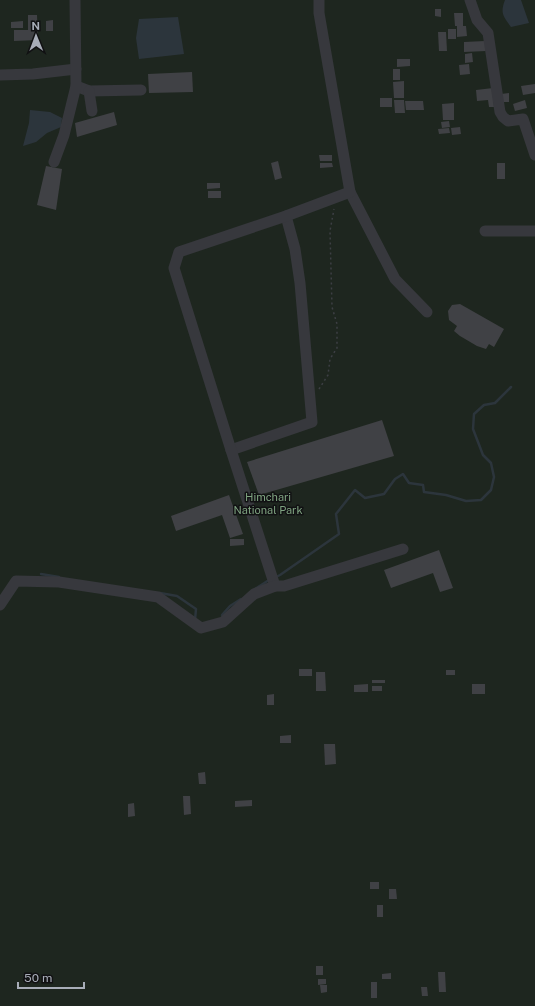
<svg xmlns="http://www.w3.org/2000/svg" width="535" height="1006" viewBox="0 0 535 1006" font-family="'Public Sans',sans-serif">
  <rect width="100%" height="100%" fill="#161618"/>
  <rect fill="#1e261f" x="0" y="0" width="535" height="1006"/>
  <g fill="#2c353c">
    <path d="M505,0H521L529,23L511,27C503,16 500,13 505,0Z"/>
    <polygon points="178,17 184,54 139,59 136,38 139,19"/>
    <polygon points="30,110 50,112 62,118 61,127 47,133 36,142 23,146 29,123"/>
  </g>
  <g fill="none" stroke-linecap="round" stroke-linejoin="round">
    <g stroke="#2c353c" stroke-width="2.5">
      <polyline points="41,574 59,577"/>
      <polyline points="276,577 280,575 339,534 336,514 355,490 365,498 384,494 395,479 403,474 409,483 423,485 424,492 446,495 466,501 481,500 491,490 494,477 491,463 483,455 473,429 474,414 484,405 495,403 511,387"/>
      <polyline points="255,589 269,580"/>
      <polyline points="160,593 177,596 196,609 195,620"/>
      <polyline points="222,615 230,606 241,599"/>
    </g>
  </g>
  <g fill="#404145">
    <polygon points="435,9 441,9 441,17 435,16"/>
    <polygon points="454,13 463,13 463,26 466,26 467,36 457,37 457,26 455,26"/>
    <polygon points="28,15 37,15 38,40 14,41 14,30 28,30"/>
    <polygon points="53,20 53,31 46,31 46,21"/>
    <polygon points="23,21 23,28 11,28 11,22"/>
    <rect x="448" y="29" width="8" height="10"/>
    <polygon points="438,32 446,32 447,51 439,51"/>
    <polygon points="485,41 486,51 464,52 464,42"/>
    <polygon points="472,53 473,62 465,63 465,54"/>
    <polygon points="397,59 410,59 410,66 397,67"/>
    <polygon points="469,64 470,74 460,75 459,65"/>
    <rect x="393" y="69" width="7" height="11"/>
    <polygon points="192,72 193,92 149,93 148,74"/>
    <polygon points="404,81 404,98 394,98 393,82"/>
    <polygon points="535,84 535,93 523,95 521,86"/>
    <polygon points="493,88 494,107 489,107 488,100 477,101 476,90"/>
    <polygon points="509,93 509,102 501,102 501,94"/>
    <rect x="380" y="98" width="12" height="9"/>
    <polygon points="394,100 404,100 405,113 395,113"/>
    <polygon points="525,100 527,108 515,111 513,104"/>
    <polygon points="405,101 423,101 424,110 406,110"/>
    <polygon points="454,103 454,120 443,120 442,104"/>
    <polygon points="114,112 117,125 77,137 75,123"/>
    <polygon points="449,121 450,127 442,128 441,122"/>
    <polygon points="460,127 461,134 452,135 451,128"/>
    <polygon points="449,128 450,133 439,134 438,129"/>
    <polygon points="319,155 332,155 332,161 320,161"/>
    <polygon points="278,161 282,178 275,180 271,163"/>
    <polygon points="320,163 332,163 333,167 320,168"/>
    <rect x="497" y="163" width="8" height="16"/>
    <polygon points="46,166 62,169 56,210 37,205"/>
    <polygon points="207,183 220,183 220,188 207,189"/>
    <rect x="208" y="191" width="13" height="7"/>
    <polygon points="460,304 504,329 494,347 489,344 486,349 477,346 460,336 454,331 457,326 449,320 448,311 452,305"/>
    <polygon points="382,420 394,456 259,495 247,462"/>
    <polygon points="229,495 243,534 230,538 222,515 176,531 171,516"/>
    <polygon points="230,539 244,539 244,545 230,546"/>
    <polygon points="439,550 453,588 440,592 433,573 391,588 384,570"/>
    <rect x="299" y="669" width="13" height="7"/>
    <rect x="446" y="670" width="9" height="5"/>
    <polygon points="316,672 325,672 326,691 316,691"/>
    <rect x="372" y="680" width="13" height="3"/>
    <polygon points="368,684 368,692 354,692 354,685"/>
    <rect x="472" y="684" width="13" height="10"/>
    <rect x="372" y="686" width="10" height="5"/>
    <polygon points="274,694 274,705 267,705 267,695"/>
    <polygon points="291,735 291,743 280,743 280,736"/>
    <polygon points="324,744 335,744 336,764 325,765"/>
    <polygon points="205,772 206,784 199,784 198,773"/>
    <polygon points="183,796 190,796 191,814 184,815"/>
    <polygon points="252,800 252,806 235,807 235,801"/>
    <polygon points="134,803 135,816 128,817 128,804"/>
    <rect x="370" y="882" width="9" height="7"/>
    <polygon points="389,889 396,889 397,899 389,899"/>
    <rect x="377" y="905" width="6" height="12"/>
    <rect x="316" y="966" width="7" height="9"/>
    <polygon points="438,972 445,972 446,992 439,992"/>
    <polygon points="391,973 391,979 382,979 382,974"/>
    <polygon points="318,979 326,979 326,984 318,985"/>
    <rect x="371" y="982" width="6" height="16"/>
    <polygon points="320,985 327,985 327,992 321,993"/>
    <polygon points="421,987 427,987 428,996 422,996"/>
  </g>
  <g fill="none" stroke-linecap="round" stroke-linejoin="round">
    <polyline stroke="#3d3f44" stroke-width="1.5" stroke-dasharray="2 3" stroke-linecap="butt" points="319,389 328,375 330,359 337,348 337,324 332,307 330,231 334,209"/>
    <g stroke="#37383d" stroke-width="11">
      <polyline points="470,0 477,20 488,33 500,112 503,117 508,121 523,119 535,155"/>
      <polyline points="0,75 33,74 76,69"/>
      <polyline points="76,86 89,91 141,90"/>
      <polyline points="89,91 92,111"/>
      <polyline points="54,162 64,135 76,86 75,0"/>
      <polyline points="350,192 395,279 427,312"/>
      <polyline points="485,231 535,231"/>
      <polyline points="231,450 312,422 300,283 295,249 286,216"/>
      <polyline points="275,586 231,450 174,268 179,252 286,216 350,192 319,13 319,0"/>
      <polyline points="0,605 16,581 59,582 158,597 201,628 223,622 254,594 275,586 284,586 403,549"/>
    </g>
  </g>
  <g text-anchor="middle" stroke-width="3" stroke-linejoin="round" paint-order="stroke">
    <g font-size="11" fill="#7fa381" stroke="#111113">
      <text x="268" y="501">Himchari<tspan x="268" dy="13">National Park</tspan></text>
    </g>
  </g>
  <g transform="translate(36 36) rotate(359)" stroke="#111113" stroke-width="3" paint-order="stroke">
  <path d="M0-3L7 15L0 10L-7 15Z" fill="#a8adb8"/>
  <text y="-6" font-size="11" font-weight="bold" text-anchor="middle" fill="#a8adb8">N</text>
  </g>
  <path d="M18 982v6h66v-6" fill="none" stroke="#a8adb8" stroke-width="2"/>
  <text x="24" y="982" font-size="12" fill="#a8adb8" stroke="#111113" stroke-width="3" paint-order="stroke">50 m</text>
</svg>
